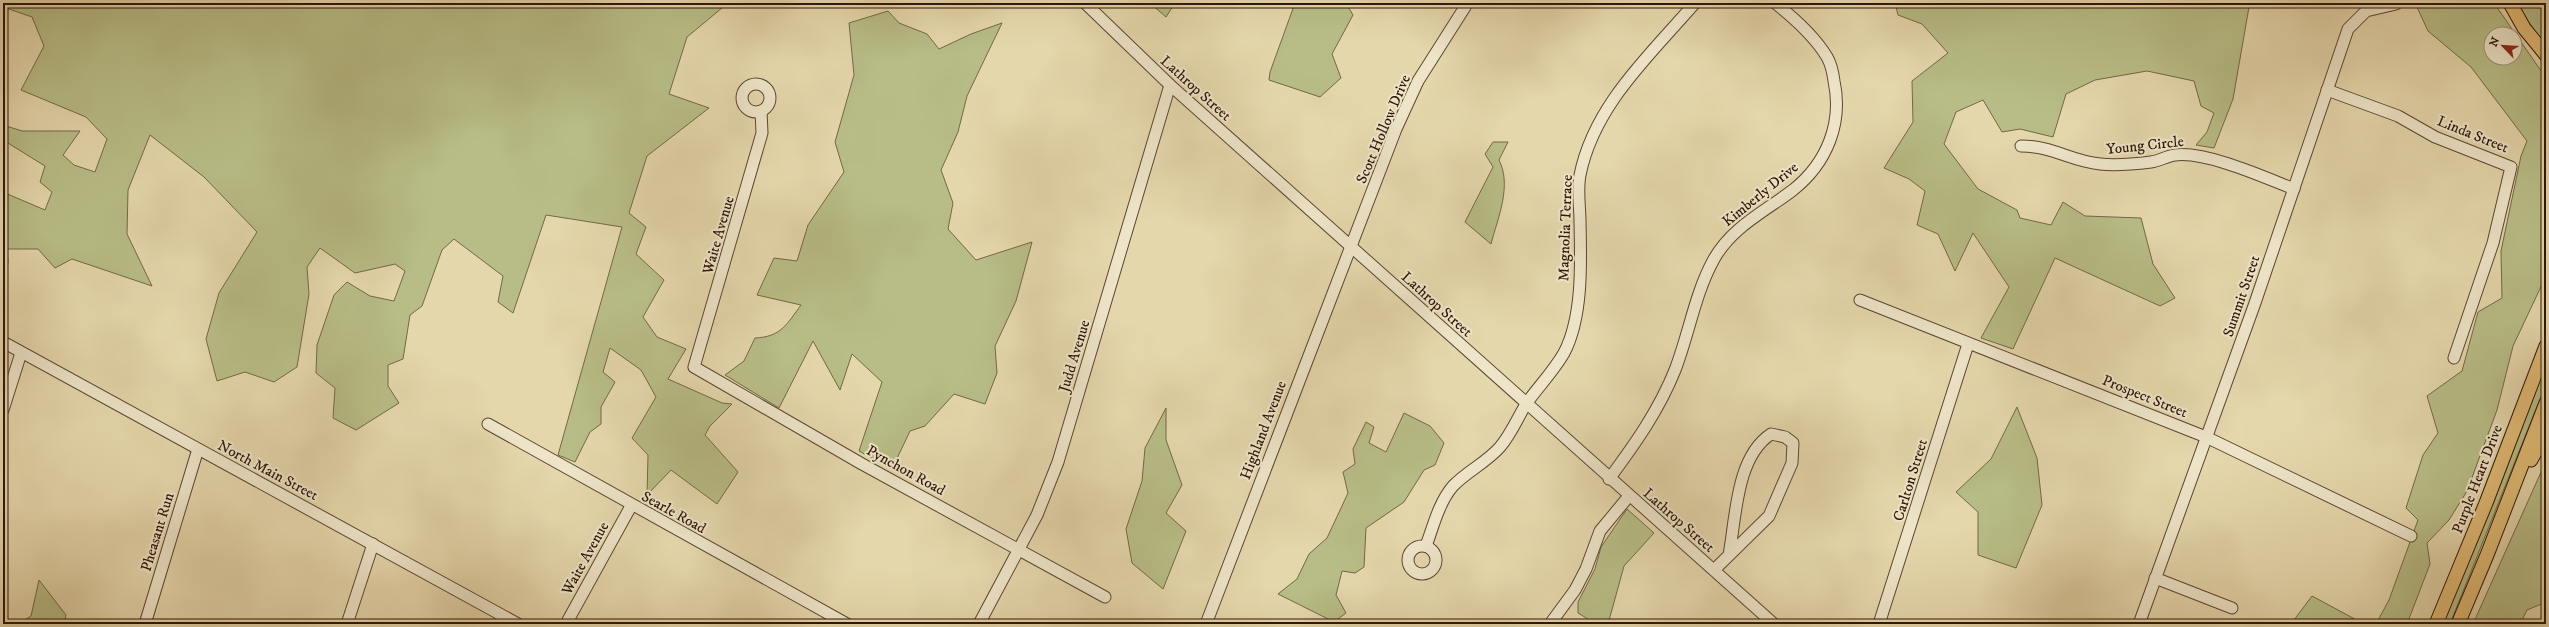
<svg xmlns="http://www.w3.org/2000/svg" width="2549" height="627" viewBox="0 0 2549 627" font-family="'IM FELL DW Pica',serif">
  <rect width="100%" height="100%" fill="#e5d7ac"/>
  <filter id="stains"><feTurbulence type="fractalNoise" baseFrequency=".005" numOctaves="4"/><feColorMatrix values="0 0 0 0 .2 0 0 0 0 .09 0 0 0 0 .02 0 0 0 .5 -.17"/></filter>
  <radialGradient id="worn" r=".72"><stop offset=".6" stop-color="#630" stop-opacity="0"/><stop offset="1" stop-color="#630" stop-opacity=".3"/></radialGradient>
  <g fill="#b8bd87" stroke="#736846" fill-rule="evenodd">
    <polygon points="3,3 728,3 687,37 669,94 709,108 647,156 629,213 646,227 636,254 664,280 643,317 657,337 686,349 668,379 722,403 732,404 710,426 705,435 738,472 717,504 671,470 647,495 648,455 632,438 656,397 641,370 610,348 603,372 615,382 601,407 601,424 590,432 575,462 558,455 622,227 546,215 513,313 498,302 503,276 454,239 442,250 422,306 410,315 403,359 388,365 388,386 399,403 356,430 333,418 335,388 316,373 317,345 334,295 347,282 370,296 394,301 405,271 395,264 355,273 320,248 307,267 309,294 297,367 274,382 245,372 217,381 206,339 219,293 257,232 204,177 150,135 128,190 127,234 152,286 72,259 55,268 38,249 7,249 8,263 3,269 5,193 45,210 52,192 40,182 45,166 3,140 3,125 22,131 80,131 63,155 74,165 95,172 107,139 86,117 21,90 44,46 32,17 3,7"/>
    <polygon points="1150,3 1175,3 1166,17"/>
    <polygon points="1295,3 1346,3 1353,15 1332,54 1341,78 1320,97 1269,80 1270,72"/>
    <polygon points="1895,3 2212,3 2249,7 2233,99 2214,148 2196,145 2207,132 2214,113 2201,106 2194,81 2147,71 2095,80 2066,94 2053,137 2020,129 2002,132 1983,100 1956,112 1944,144 1978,189 2017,210 2020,218 2051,225 2063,202 2085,216 2141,218 2153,264 2175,298 2160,306 2055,258 2013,349 1981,338 2009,287 1973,233 1955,271 1938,234 1917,225 1925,191 1909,179 1884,168 1913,122 1912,81 1948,53 1922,24 1898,15"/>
    <path d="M2415,3H2494L2546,78V276L2513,346L2497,410L2467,491L2449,520L2427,543L2430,564L2407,624H2376L2389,600L2418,520L2406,508L2423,455L2438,433L2427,396L2462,371L2478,312L2502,298L2501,251L2521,156L2527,141L2471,67L2428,31ZM2491,34H2515V58H2491Z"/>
    <polygon points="2516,3 2535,3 2546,8 2546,48"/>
    <path d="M888,11L899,23L927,34L939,49L971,34L1002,23L967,96L958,132L941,170L953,203L948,229L976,260L1032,242L1016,301L995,346L997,373L985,404L954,394L925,426L910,431L892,469L859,451L882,382L852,354L840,390L813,341L779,408L725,375L744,361L755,338C781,337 787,324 801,305L757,295L774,258L797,261L808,225L844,172L835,142L854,75L849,23Z"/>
    <path d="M1493,142H1508L1499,160C1512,186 1498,217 1491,244L1465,222L1493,167L1485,154Z"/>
    <polygon points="2546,363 2546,384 2450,624 2442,624"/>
    <polygon points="2017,407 2037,458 2042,505 2016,568 1978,555 1978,512 1956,492 1991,459"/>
    <polygon points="1166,408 1166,440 1182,485 1166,513 1186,531 1163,589 1132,563 1126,529 1142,481 1145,448"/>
    <polygon points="1404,413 1430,426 1444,443 1435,465 1424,470 1404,502 1366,528 1364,567 1355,573 1342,571 1336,595 1346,613 1334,622 1278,594 1297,579 1309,554 1327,538 1348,493 1343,472 1355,464 1353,449 1366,422 1374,427 1369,443 1386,452"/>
    <polygon points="2546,461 2546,607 2544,603 2527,610 2520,624 2473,624"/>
    <polygon points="1627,509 1654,533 1624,566 1608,624 1596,624 1578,613 1578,602 1595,569 1601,547"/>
    <polygon points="39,580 66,615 64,624 18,624 31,616"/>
    <polygon points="2312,596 2364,624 2291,624"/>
  </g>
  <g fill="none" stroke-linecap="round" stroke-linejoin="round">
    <g stroke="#5c4530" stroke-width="13">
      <g id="minor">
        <polyline points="1085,3 1170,85 1774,624"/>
        <circle cx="756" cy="98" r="14"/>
        <polyline points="2327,90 2398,116 2435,137 2511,167 2493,243 2454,358"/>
        <polyline points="761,111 762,133 694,367 862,464 1105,597"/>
        <path d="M2021,146C2053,146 2070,161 2100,164C2116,166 2135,164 2151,162C2159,161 2167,156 2175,155C2206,151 2264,177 2294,189"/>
        <polyline points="1860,300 2206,437 2411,536"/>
        <polyline points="3,342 518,624"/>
        <polyline points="3,410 21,353"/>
        <polyline points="488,424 847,624"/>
        <path d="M1609,479C1635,444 1659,410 1675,370C1689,334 1695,293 1714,259C1732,227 1764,212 1793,190C1827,163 1843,123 1834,81C1833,73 1831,64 1827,57C1815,37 1794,18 1775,3"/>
        <circle cx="1422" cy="560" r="14"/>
        <path d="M1426,546C1433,527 1439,502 1453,486C1467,471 1486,463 1500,447C1511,434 1517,419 1526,404C1538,387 1553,372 1564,353C1583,317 1581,262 1580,222C1580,206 1577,191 1580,175C1594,105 1650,55 1695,3"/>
        <path d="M1714,570L1769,516L1792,463L1793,443L1785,437L1771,434C1736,457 1736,517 1729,555"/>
        <polyline points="2155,578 2232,608"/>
        <polyline points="145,624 198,449"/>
        <polyline points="347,624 373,544"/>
        <polyline points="566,624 631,506"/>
        <polyline points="979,624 1037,515 1058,462 1170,85"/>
        <polyline points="1206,624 1396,129 1418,81 1465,7"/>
        <polyline points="1550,624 1575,590 1586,569 1600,531 1629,496"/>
        <polyline points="1879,624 1968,344"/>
        <polyline points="2139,624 2255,303 2348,29 2366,11 2396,4"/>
      </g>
    </g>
    <g stroke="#2e1406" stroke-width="15">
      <g id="major">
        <polyline points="2510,3 2524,28 2546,55"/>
        <polyline points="2531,460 2546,432"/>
        <polyline points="2436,624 2486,503 2546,346"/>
        <polyline points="2458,624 2487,555 2546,403"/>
      </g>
    </g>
    <use href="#minor" stroke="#eee5c9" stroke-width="11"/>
    <use href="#major" stroke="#e2bc76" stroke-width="13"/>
  </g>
  <g text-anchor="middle" stroke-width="4" stroke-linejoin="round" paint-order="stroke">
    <g font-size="15" fill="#2e1406" stroke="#eee5c9">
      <text transform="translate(1196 88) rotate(42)" y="5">Lathrop Street</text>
      <text transform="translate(1383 129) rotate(-67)" y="5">Scott Hollow Drive</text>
      <text transform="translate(2473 134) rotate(22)" y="5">Linda Street</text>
      <text transform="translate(2145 145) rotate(-6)" y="5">Young Circle</text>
      <text transform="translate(1760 194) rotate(-39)" y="5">Kimberly Drive</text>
      <text transform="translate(1565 228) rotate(-88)" y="5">Magnolia Terrace</text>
      <text transform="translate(718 235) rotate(-74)" y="5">Waite Avenue</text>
      <text transform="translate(2241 296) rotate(-71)" y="5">Summit Street</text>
      <text transform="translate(1437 304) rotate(42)" y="5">Lathrop Street</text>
      <text transform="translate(1074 356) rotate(-73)" y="5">Judd Avenue</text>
      <text transform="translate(2145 396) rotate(22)" y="5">Prospect Street</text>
      <text transform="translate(1263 430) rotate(-69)" y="5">Highland Avenue</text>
      <text transform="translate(268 470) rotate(28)" y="5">North Main Street</text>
      <text transform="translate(906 470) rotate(29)" y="5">Pynchon Road</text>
      <text transform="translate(2477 479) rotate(-69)" y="5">Purple Heart Drive</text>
      <text transform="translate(1910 480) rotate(-73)" y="5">Carlton Street</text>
      <text transform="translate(674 512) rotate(29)" y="5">Searle Road</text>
      <text transform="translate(1679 520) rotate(41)" y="5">Lathrop Street</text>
      <text transform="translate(157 532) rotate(-73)" y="5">Pheasant Run</text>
      <text transform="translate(585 558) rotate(-61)" y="5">Waite Avenue</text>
    </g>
  </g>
  <rect width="2549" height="627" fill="none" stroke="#e5d7ac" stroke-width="16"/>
  <rect x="4" y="4" width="2541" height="619" fill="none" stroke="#2e1406" stroke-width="2"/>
  <rect x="8" y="8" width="2533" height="611" fill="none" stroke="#2e1406"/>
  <g transform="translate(2503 46) rotate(295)"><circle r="19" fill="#eee5c9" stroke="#a1917b"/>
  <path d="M0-3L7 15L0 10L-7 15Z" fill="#8f2418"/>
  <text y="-6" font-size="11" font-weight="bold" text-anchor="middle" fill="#2e1406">N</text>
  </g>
  <rect width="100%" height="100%" filter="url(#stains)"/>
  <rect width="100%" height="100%" fill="url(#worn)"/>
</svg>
